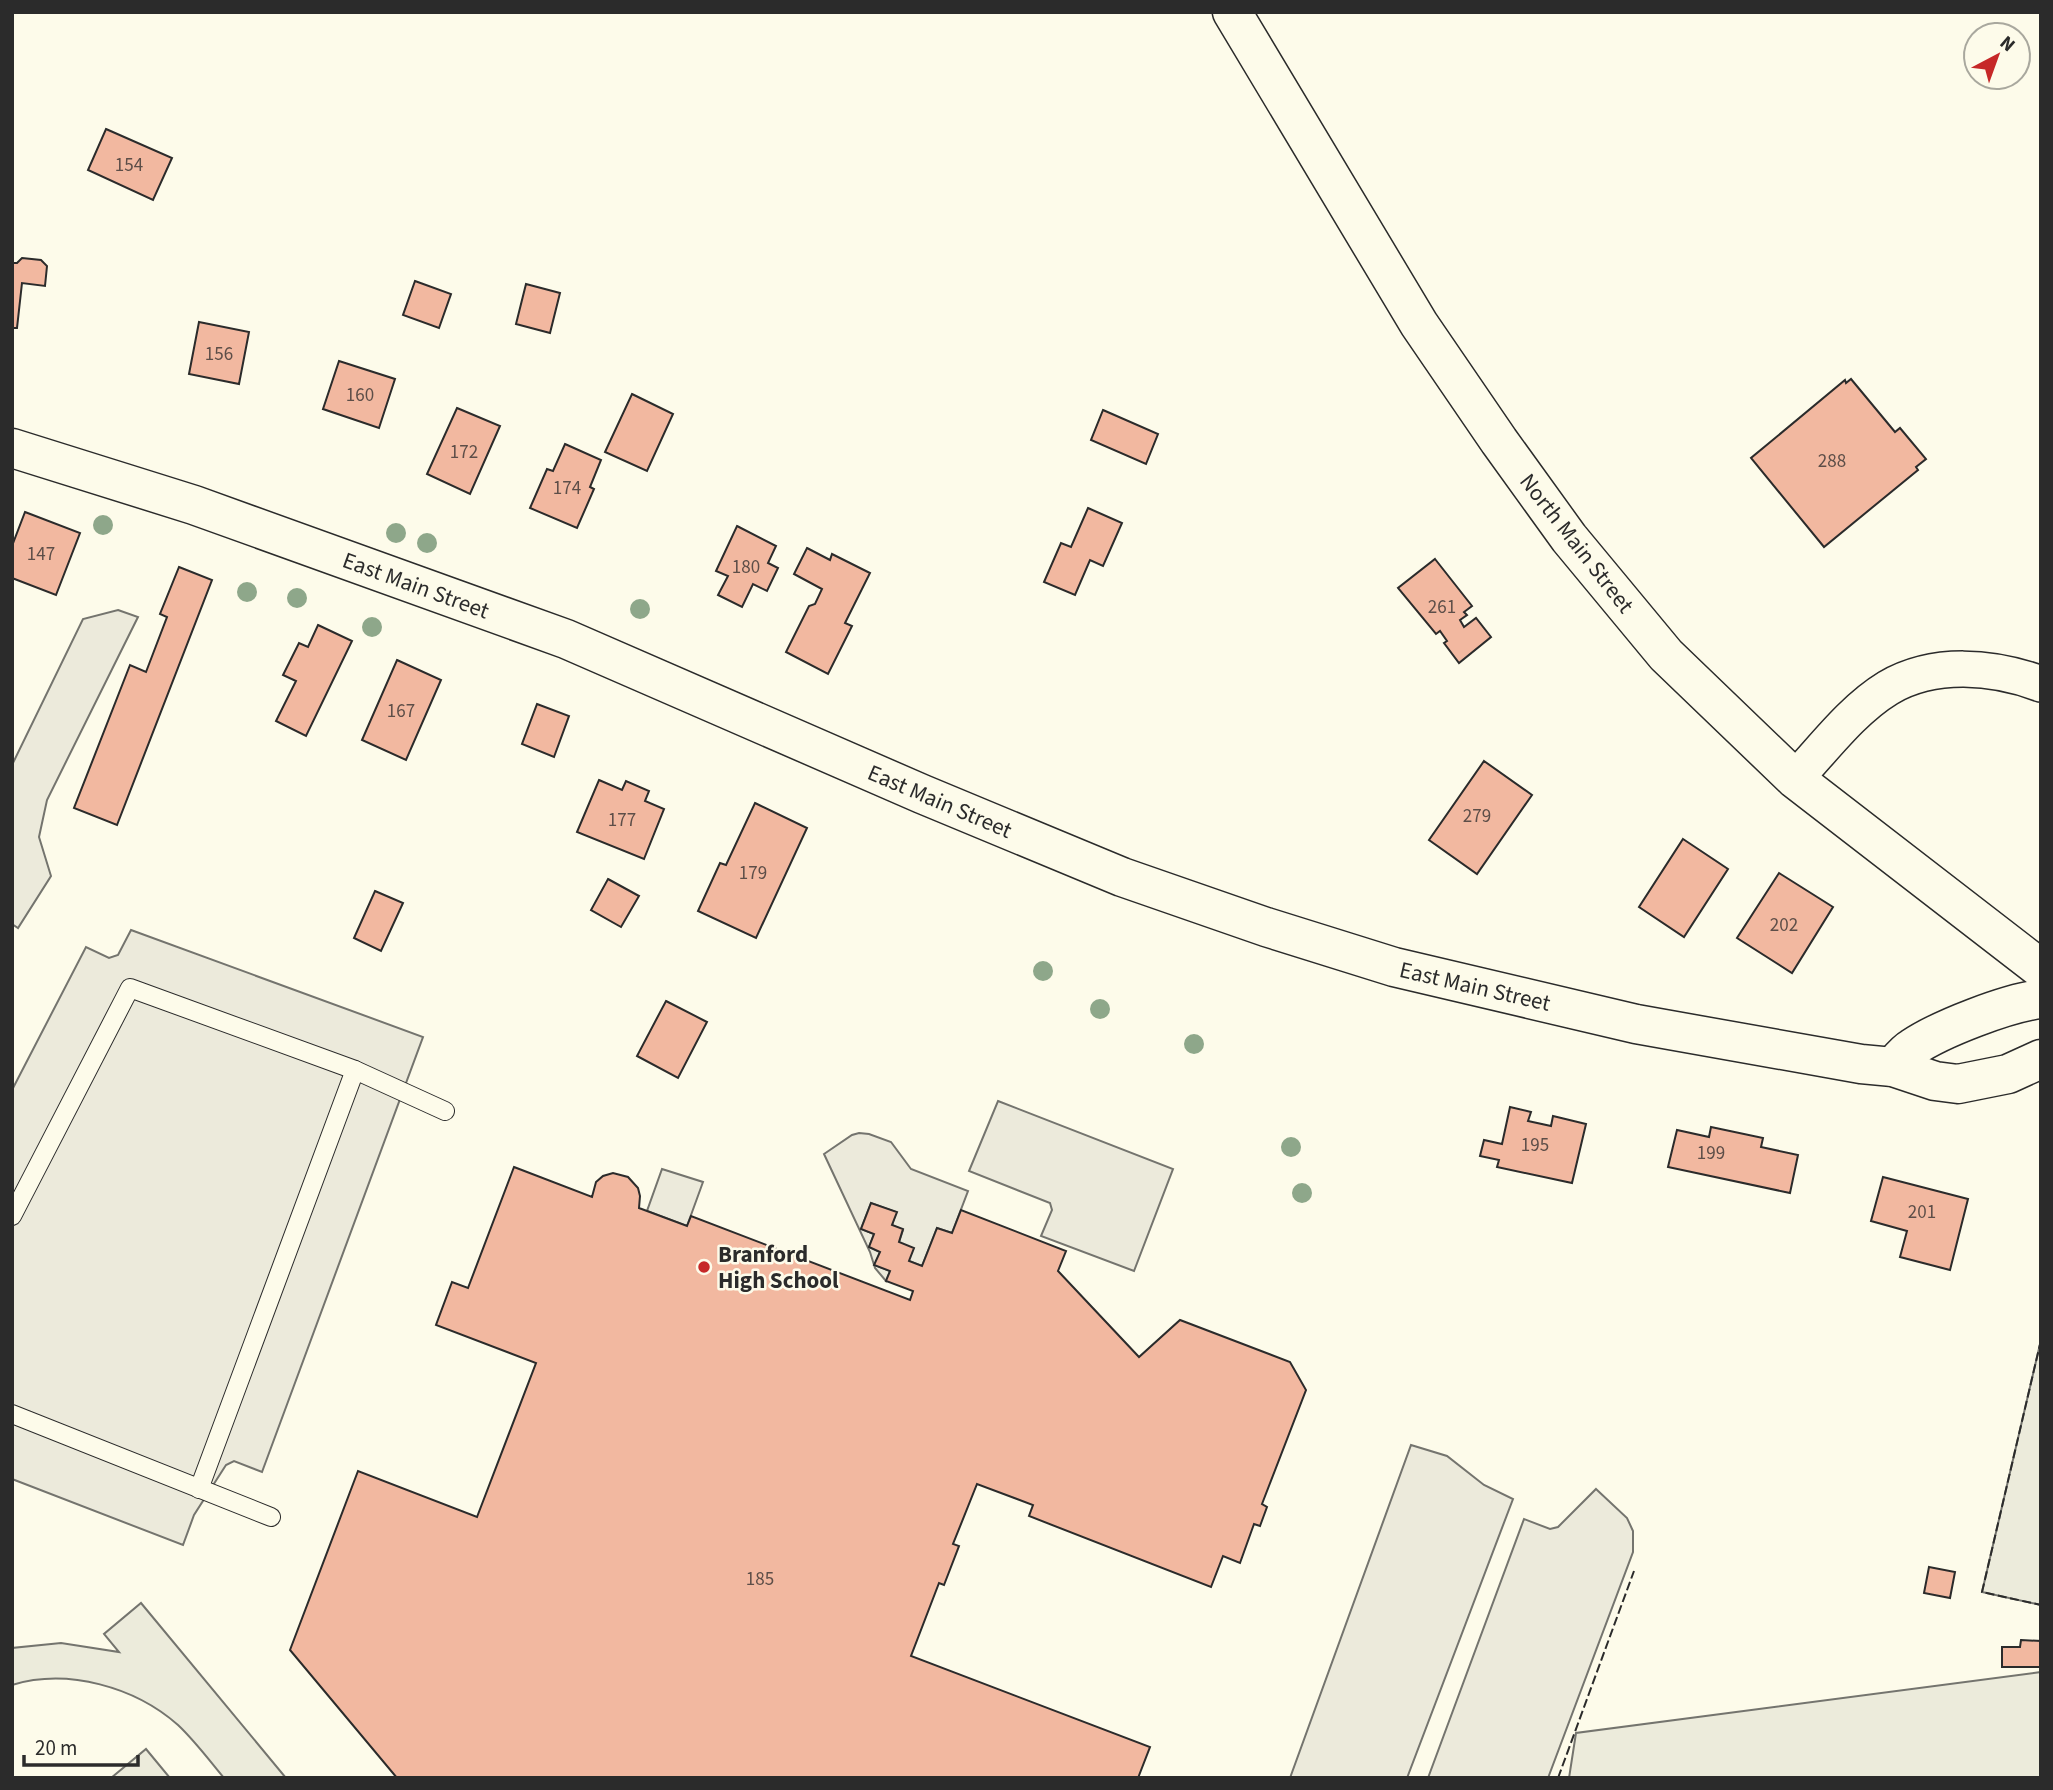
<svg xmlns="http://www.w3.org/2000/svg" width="2053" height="1790" viewBox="0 0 2053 1790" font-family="'Source Sans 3',sans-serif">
  <rect width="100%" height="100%" fill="#fdfbea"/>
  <g fill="#ecebdb" stroke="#74746e" stroke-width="2">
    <polygon points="2041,1340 2041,1605 1982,1592"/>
    <path d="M141,1603L286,1778H224C209,1760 195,1741 178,1725C135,1687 68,1668 12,1685V1648L61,1643L119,1652L104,1634Z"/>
    <polygon points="2041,1672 2041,1778 1569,1778 1576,1733"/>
    <polygon points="146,1749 170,1778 111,1778"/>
  </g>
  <g fill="#eceadb" stroke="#74746e" stroke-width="2">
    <polygon points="118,610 138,617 47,800 39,837 51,876 18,928 12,924 12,765 83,619"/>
    <polygon points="131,930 423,1037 262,1472 234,1461 226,1465 194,1515 183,1545 12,1479 12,1090 86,947 109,958 118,955"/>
    <polygon points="998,1101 1173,1169 1134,1271 1041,1236 1052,1210 1050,1203 969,1171"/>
    <polygon points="859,1133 869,1134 891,1142 911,1169 968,1191 952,1233 937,1228 922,1266 909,1261 899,1242 903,1230 892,1225 896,1212 871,1203 861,1229 874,1234 869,1247 880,1252 875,1265 890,1271 886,1281 875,1268 870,1252 824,1154 852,1135"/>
    <polygon points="662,1169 703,1182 687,1226 647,1211"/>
    <polygon points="1411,1445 1447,1456 1484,1485 1513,1499 1407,1778 1290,1778"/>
    <polygon points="1596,1489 1627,1518 1633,1531 1633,1552 1548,1778 1428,1778 1524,1519 1550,1529 1558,1527"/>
  </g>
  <g fill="#f2b8a0" stroke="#2b2b2b" stroke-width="2">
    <polygon points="106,129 172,158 153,200 88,170"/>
    <polygon points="22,258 41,260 47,266 45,286 22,283 17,328 12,328 12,263 17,263"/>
    <polygon points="415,281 451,294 439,328 403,315"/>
    <polygon points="526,284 560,293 550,333 516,324"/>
    <polygon points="199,322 249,332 239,384 189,374"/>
    <polygon points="339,361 395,379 379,428 323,409"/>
    <polygon points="1851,379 1895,432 1900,428 1926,459 1916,467 1918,470 1824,547 1751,458 1845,380 1846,383"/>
    <polygon points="632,394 673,414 647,471 605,452"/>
    <polygon points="457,408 500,426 470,494 427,474"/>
    <polygon points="1103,410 1158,434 1146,464 1091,440"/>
    <polygon points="565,444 601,460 590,487 594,489 577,528 530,508 547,469 553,471"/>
    <polygon points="1088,508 1122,523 1103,566 1090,560 1075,595 1044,582 1061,543 1071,547"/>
    <polygon points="25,512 80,533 56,595 12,578 12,546"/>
    <polygon points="737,526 776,546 768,563 778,568 767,591 753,584 742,607 718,595 728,576 716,571"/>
    <polygon points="807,548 830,560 832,554 870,573 845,623 852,626 828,674 786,652 809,606 815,604 822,589 794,574"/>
    <polygon points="1435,559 1472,606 1464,612 1467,615 1460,620 1464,627 1476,618 1491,637 1459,663 1444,643 1447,641 1440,631 1436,634 1398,588"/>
    <polygon points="179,567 212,580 117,825 74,808 130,665 146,672 167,617 160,614"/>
    <polygon points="318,625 352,641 306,736 276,721 296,681 283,675 299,643 308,647"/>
    <polygon points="397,660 441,680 406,760 362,740"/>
    <polygon points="537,704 569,716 554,757 522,744"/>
    <polygon points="1484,761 1532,795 1477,874 1429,840"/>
    <polygon points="599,780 622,790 626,781 649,791 645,801 664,809 644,859 577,832"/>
    <polygon points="755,803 807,828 756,938 698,911 720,863 726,865"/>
    <polygon points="1683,839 1728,869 1684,937 1639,907"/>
    <polygon points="1779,873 1833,907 1792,973 1737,938"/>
    <polygon points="608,879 639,896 621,927 591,910"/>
    <polygon points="375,891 403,903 381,951 354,938"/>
    <polygon points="666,1001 707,1022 678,1078 637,1056"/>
    <polygon points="1510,1107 1531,1112 1528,1121 1551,1126 1553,1116 1586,1124 1572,1183 1497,1167 1499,1160 1480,1156 1484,1140 1502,1144"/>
    <polygon points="1711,1127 1763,1138 1761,1147 1798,1155 1790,1193 1668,1167 1677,1130 1709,1137"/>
    <polygon points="514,1167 592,1197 596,1182 603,1176 613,1173 628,1177 638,1188 640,1196 639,1208 687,1226 691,1216 910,1300 913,1291 886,1281 890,1271 874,1265 880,1252 869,1247 874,1234 861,1229 871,1203 897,1212 892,1225 903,1229 899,1242 914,1248 909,1261 922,1266 937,1228 952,1233 961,1210 1066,1251 1058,1271 1139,1357 1180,1320 1290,1362 1306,1390 1262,1504 1267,1507 1260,1526 1254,1524 1240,1563 1223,1556 1211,1587 1029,1516 1033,1505 977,1484 953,1544 959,1546 944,1585 939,1583 911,1656 1150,1747 1138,1778 397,1778 290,1650 358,1471 477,1517 536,1363 436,1325 452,1282 468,1288"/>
    <polygon points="1883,1177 1968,1199 1950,1270 1900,1257 1907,1231 1871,1221"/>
    <polygon points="1929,1567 1955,1572 1950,1598 1924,1593"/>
    <polygon points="2021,1640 2041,1641 2041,1667 2002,1667 2002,1647 2020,1647"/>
  </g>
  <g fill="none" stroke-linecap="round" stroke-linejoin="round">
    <g stroke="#2b2b2b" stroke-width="20">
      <g id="service">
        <polyline points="12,1216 130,988 355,1070 445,1111"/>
        <polyline points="12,1414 271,1517"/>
        <polyline points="199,1489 355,1070"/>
      </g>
    </g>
    <g stroke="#2b2b2b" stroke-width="38">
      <path id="minor" d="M1795,779C1824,748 1852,710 1888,688C1934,661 1993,666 2041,684"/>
    </g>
    <g stroke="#2b2b2b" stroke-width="41">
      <g id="tertiary">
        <polyline points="12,448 194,505 566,639 922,794 1122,877 1266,927 1394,967 1636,1024 1861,1064 1893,1067 1935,1081 1958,1084 2008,1074 2041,1059"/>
        <path d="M1893,1067C1899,1060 1905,1052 1912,1048C1940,1029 2007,1003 2041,999"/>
      </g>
    </g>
    <g stroke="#2b2b2b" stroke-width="41">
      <polyline id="primary" points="1232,12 1419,324 1499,441 1569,538 1666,655 1795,779 2041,969"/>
    </g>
    <use href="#service" stroke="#fdfbea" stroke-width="18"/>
    <use href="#minor" stroke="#fdfbea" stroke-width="35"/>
    <use href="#tertiary" stroke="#fdfbea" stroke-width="38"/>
    <use href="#primary" stroke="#fdfbea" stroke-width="38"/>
    <g stroke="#2b2b2b" stroke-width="2" stroke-dasharray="9 3.5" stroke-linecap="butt">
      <polyline points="2041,1340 1982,1592 2041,1605"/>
      <polyline points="1558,1778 1634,1571"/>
    </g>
  </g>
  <g fill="#8ea78a">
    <circle cx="103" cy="525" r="10"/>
    <circle cx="396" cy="533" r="10"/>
    <circle cx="427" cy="543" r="10"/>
    <circle cx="247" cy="592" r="10"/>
    <circle cx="297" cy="598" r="10"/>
    <circle cx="640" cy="609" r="10"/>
    <circle cx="372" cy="627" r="10"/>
    <circle cx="1043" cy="971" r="10"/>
    <circle cx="1100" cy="1009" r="10"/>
    <circle cx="1194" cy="1044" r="10"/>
    <circle cx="1291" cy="1147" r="10"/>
    <circle cx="1302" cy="1193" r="10"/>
  </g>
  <circle fill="#c62828" stroke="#fdfbea" stroke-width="2.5" cx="704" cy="1267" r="7"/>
  <g text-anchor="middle" stroke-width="5" stroke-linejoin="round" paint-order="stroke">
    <g font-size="19" fill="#5d4e48">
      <text x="129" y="171">154</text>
      <text x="219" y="360">156</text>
      <text x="360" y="401">160</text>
      <text x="464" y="458">172</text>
      <text x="1832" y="467">288</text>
      <text x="567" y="494">174</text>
      <text x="41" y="560">147</text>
      <text x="746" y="573">180</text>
      <text x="1442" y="613">261</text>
      <text x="401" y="717">167</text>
      <text x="1477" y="822">279</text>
      <text x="622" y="826">177</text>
      <text x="753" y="879">179</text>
      <text x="1784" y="931">202</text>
      <text x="1535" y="1151">195</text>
      <text x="1711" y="1159">199</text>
      <text x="1922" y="1218">201</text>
      <text x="760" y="1585">185</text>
    </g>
    <g font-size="23" fill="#2b2b2b" stroke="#fdfbea">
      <text transform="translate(1577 543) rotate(52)" y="8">North Main Street</text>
      <text transform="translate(416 585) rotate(20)" y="8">East Main Street</text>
      <text transform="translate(940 801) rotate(23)" y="8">East Main Street</text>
      <text transform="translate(1475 986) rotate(13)" y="8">East Main Street</text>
    </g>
    <g font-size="23" font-weight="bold" fill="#2b2b2b" stroke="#fdfbea" text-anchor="start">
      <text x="718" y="1262">Branford<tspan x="718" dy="26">High School</tspan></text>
    </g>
  </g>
  <rect width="2053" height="1790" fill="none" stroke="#2b2b2b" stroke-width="28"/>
  <g transform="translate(1997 56) rotate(41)"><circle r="33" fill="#fdfbea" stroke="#a9a89e" stroke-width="2"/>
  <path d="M0-5L12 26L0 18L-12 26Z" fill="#c62828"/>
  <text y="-10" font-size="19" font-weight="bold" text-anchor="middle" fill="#2b2b2b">N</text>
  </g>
  <path d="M24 1755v10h114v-10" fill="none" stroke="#2b2b2b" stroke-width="3.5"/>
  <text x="35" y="1755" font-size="21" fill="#2b2b2b" stroke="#fdfbea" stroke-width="5" paint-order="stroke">20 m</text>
</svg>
